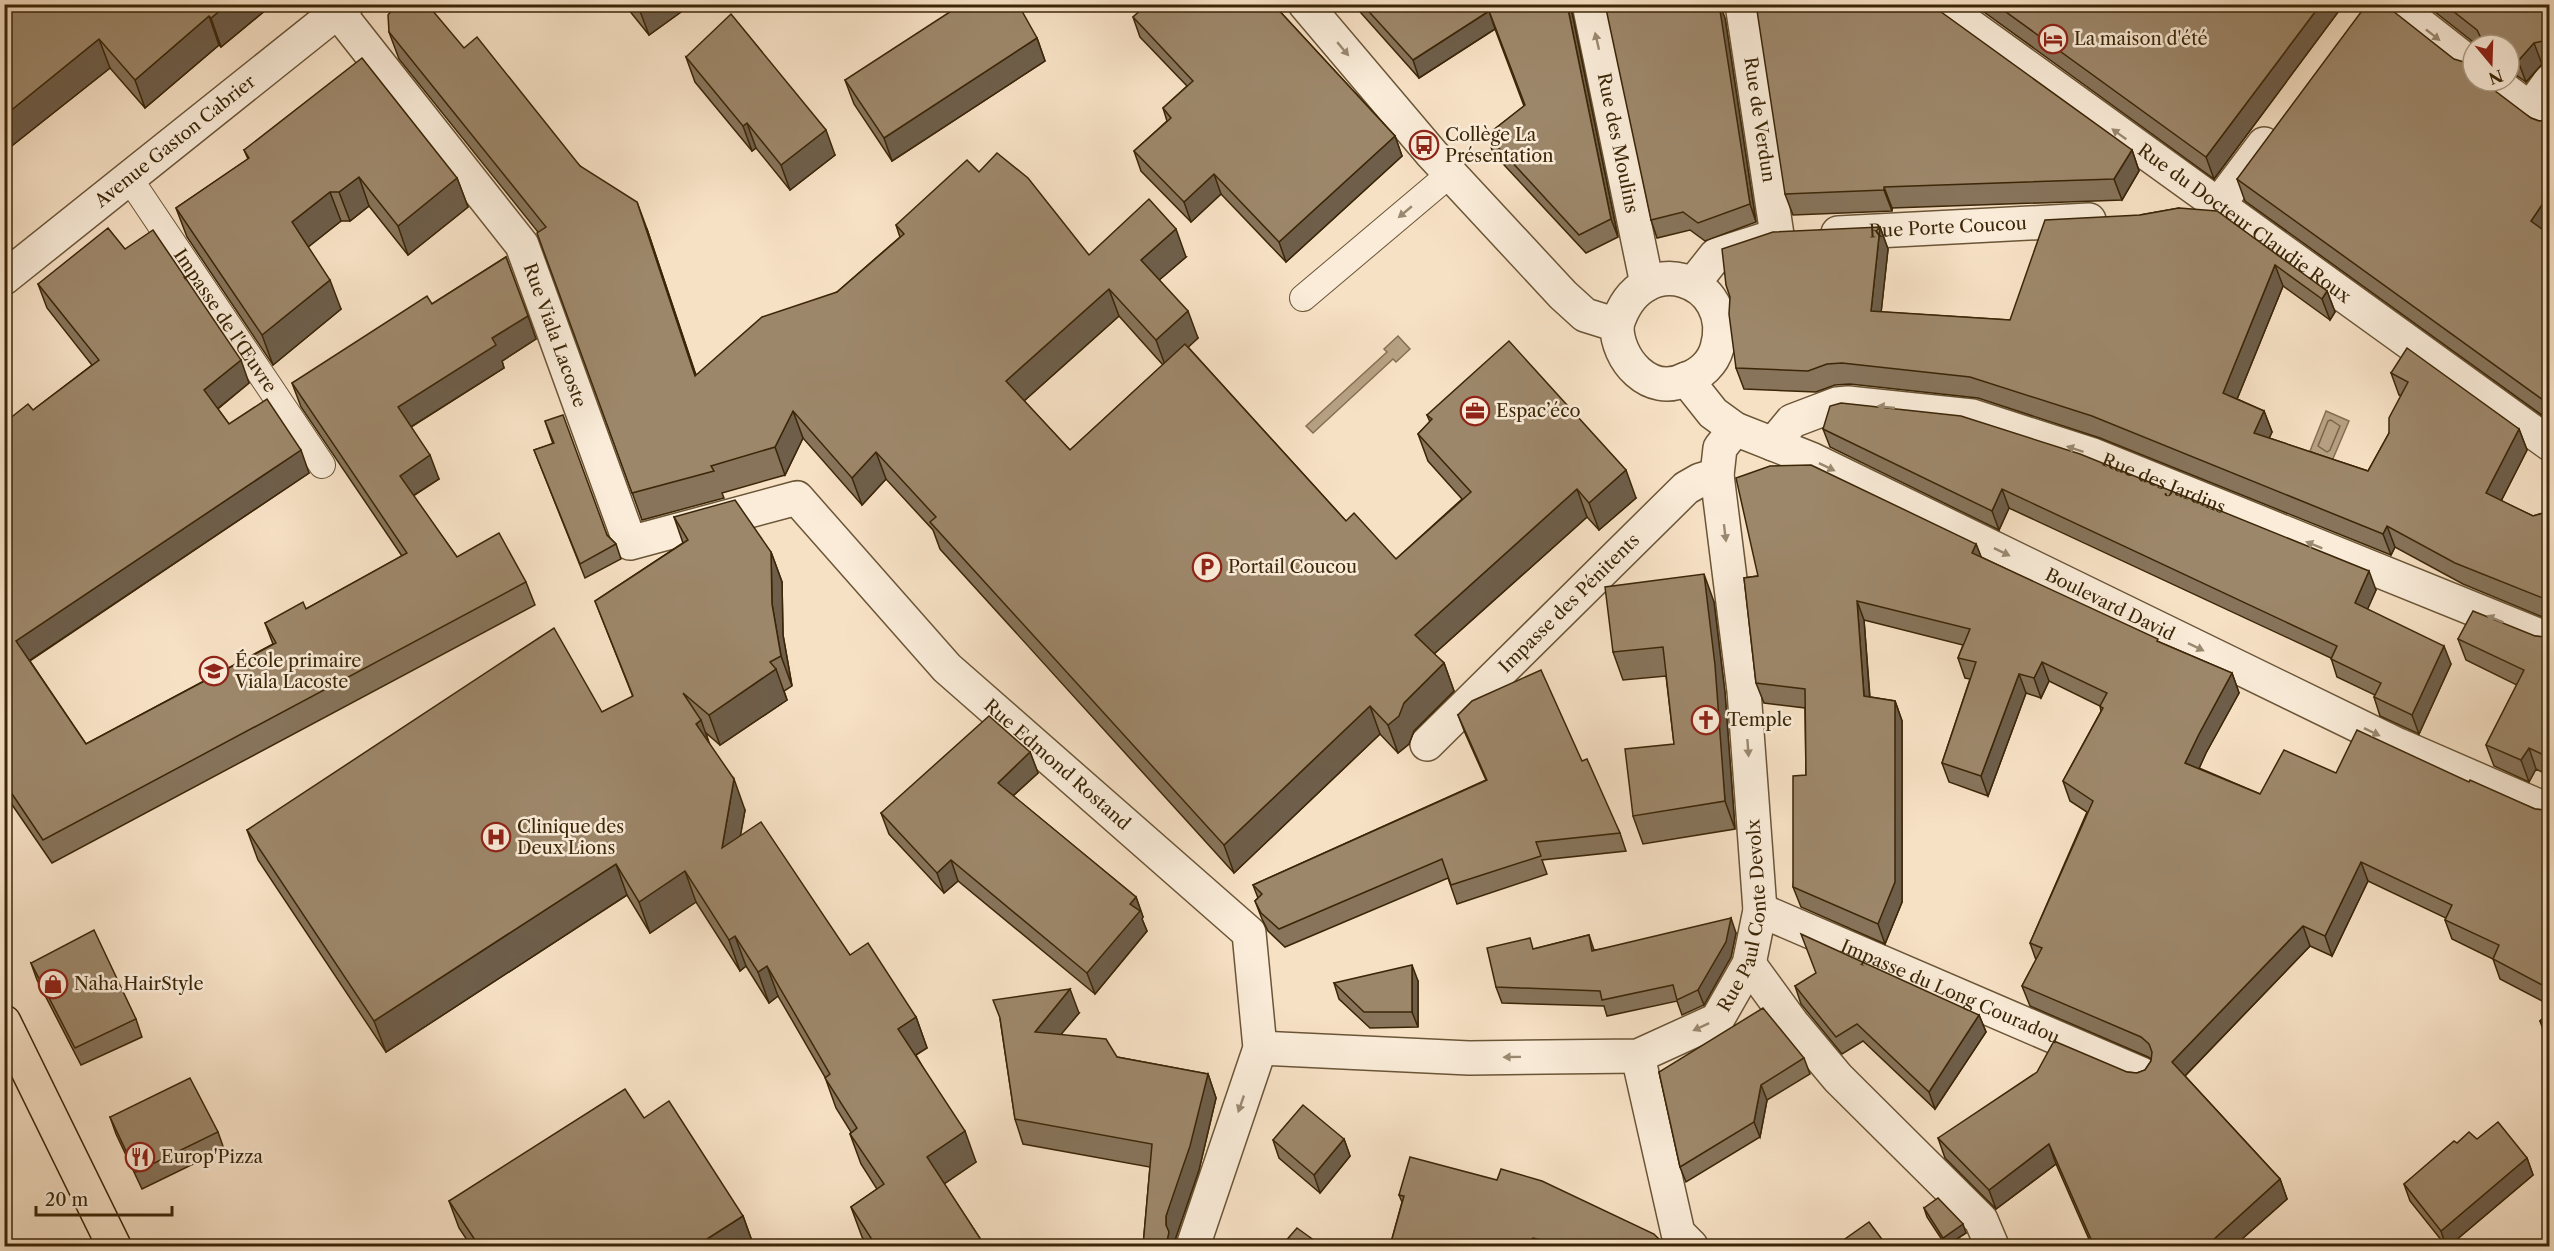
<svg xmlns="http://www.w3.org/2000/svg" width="2554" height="1251" viewBox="0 0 2554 1251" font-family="'Libre Caslon Text',serif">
  <rect width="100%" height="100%" fill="#f7e1c5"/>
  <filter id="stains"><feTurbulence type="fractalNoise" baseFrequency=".00333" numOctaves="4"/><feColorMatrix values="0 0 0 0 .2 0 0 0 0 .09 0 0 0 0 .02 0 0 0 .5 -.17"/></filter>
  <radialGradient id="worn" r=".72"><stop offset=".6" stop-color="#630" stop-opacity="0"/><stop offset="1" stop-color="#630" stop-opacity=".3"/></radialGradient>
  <g fill="#b7a184" stroke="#857052" stroke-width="1.5">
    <polygon points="1398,336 1410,349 1396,362 1393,359 1313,433 1306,426 1387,352 1384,349"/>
    <polygon points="2326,411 2349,421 2332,461 2310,451"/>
  </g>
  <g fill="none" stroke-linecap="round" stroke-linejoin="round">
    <polygon stroke="#796446" stroke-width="1.5" points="2331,420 2340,426 2330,450 2327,452 2318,446 2328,421"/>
    <g stroke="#6a5536" stroke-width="28">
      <g id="service">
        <path id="s1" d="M129,178L322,465"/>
        <polyline points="1303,298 1450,174"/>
      </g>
    </g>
    <g stroke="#6a5536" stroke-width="36">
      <g id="pedestrian">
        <path id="s2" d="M1773,444L1792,421L1837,404L1848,403L1972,416L2093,455L2550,640"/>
      </g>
    </g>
    <g stroke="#6a5536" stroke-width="36">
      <g id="minor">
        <path id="s3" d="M1589,4L1647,284"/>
        <path id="s4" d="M1742,4L1777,235"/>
        <path id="s5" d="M1940,4L2550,444"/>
        <polyline points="2394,4 2473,66"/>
        <path id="s6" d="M338,12L522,245L630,543L797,498L947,668L1249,933L1260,1048L1193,1246"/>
        <polyline points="2493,81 2550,124"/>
        <polyline points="2530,109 2550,81"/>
        <polyline points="2218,205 2264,144"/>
        <path id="s7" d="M1838,233L2089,220"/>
        <polyline points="1693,284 1716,255 1766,239"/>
        <path d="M1617,325C1641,245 1737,279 1717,348C1713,363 1700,375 1686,379"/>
        <path id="s8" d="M1427,744L1686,488L1700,480L1717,475"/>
        <path id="s9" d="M1760,910L2141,1074"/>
        <polyline points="1749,964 1792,1023 1838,1078 1981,1220 1992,1246"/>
        <path id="s10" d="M1260,1048L1469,1058L1638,1056L1717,1020L1749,964L1760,910L1744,691L1717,475L1720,448L1735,429"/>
        <polyline points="1638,1056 1678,1233 1691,1246"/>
      </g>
    </g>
    <g stroke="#6a5536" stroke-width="36">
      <g id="tertiary">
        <path id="s11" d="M1305,4L1432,154L1563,295L1585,315L1617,325C1616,359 1650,398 1686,379L1713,413L1735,429L1811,459L2398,745L2550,811"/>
        <path id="s12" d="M4,278L347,4"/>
      </g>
    </g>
    <g stroke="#3b2607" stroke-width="36">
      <polyline id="primary" points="4,1022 114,1246"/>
    </g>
    <use href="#service" stroke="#faecd9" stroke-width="26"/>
    <use href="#pedestrian" stroke="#faecd9" stroke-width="33"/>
    <use href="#minor" stroke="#faecd9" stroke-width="33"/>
    <use href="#tertiary" stroke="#faecd9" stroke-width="33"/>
    <use href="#primary" stroke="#f7e1c5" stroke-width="33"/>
  </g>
  <g fill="#87745b" stroke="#3b2607" stroke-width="1.5" fill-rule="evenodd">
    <polygon points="4,4 273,4 221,47 219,45 145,108 110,68 4,152"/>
    <polygon points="624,4 692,4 649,35"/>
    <polygon points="1133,4 1273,4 1395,136 1402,156 1286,262 1221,194 1191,222 1141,171 1134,151 1167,121 1163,108 1187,86 1140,37 1133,17 1139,12"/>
    <polygon points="1353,4 1571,4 1571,8 1618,237 1586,253 1493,153 1487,135 1524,106 1495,29 1419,78"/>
    <polygon points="1973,4 2344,4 2214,179"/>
    <polygon points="2425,4 2550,4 2550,63 2542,64 2526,82 2509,70 2509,45 2477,45"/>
    <polygon points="1725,18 1756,222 1705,241 1690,230 1657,238 1651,220"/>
    <path d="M389,32L464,48L580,166L647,229L696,375L837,292L900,237L896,225L979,172L1089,255L1186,257L1159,280L1198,338L1188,347L1346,521L1396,559L1462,499L1428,461L1418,434L1430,422L1427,415L1636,498L1599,530L1587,517L1434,654L1444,663L1454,691L1414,731L1409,744L1398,753L1380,734L1234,873L940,549L933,530L886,479L862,505L803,438L785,475L722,493L724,498L642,520L538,232L399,59ZM1119,316L1163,365L1070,450L1024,401Z"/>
    <polygon points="1037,38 1045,61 892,161 854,104 845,80"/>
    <polygon points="686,57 835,155 790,190 756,148 752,151 695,82"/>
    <polygon points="2473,81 2531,118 2539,121 2550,120 2550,226 2546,232 2550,235 2550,421 2245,201 2237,179"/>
    <polygon points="244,150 457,178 468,207 408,255 369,206 350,221 341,221 308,247 341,309 273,365 187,237 176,208 248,159"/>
    <polygon points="2132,150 2139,171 2122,200 1892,208 1892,211 1793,215 1785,194"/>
    <polygon points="2179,208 2327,291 2335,312 2330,320 2283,286 2237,399 2264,411 2272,432 2269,438 2368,471 2389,433 2401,396 2399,395 2391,373 2519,429 2527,450 2501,501 2533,516 2550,511 2550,620 2463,584 2395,547 2391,555 2100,438 1978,398 1850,384 1835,385 1816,392 1744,389 1736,368 1880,227 1888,249 1881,312 2010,320 2140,215"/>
    <polygon points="125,249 249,383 218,409 229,424 309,473 30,661 86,744 273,644 265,623 306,609 402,556 301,407 292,383 432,304 506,257 536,339 502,361 504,368 411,427 439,479 413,496 457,557 526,582 535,605 52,863 4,793 4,423 33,410 92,365 47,308 38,284"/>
    <polygon points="545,421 607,535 616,544 621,559 585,578 534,450 553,444"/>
    <polygon points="1823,429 2376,590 2367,609 2451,664 2419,734 2380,716 2374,697 2375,695 2337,677 2331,658 2009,508 1999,530 1830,447"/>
    <polygon points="674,517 771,552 782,582 783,635 792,686 784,691 787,700 720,745 706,733 709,743 745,810 740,836 850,955 916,1017 927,1048 916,1055 976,1162 944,1184 985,1246 868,1246 862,1237 851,1207 877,1189 861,1164 850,1134 851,1132 836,1108 825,1077 778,996 769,1003 746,966 740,971 696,902 650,933 627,895 386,1052 258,860 247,830 602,712 633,697 595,601 683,543"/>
    <polygon points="1976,544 1981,557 2159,642 2232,673 2239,693 2206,753 2199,768 2260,794 2336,773 2469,782 2535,809 2544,810 2550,808 2550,1005 2500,979 2493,959 2452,939 2445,920 2446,918 2368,881 2332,956 2310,946 2185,1076 2280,1179 2287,1199 2234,1246 2092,1246 2056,1164 1996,1209 1945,1158 1938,1138 2127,1072 2137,1073 2145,1070 2151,1061 2151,1059 2148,1057 2030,1006 2022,986 2036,960 2030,943 2087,812 2070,801 2063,781 2101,711 2100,706 2049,681 2041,698 2026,693 1988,796 1949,782 1942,763 1970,679 1965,678 1958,658 1963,645 1864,620 1870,697 1895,701 1902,721 1902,902 1885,944 1801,907 1793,887 1806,775 1805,708 1764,703 1756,683 1744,578"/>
    <polygon points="1714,602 1725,693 1735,829 1643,844 1633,816 1674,744 1666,676 1623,680 1613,652"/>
    <polygon points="2550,635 2550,776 2536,769 2529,782 2494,766 2486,745 2517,685 2466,660 2458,639 2535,636 2545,637"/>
    <polygon points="1458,715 1582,761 1620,833 1626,851 1542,860 1547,874 1457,904 1448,878 1285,947 1268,931 1262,919 1255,901 1258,898 1253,885 1486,780 1465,733"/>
    <polygon points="1030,752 1038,773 1013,796 1136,897 1143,917 1142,919 1147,931 1095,994 958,881 944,893 889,834 881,813"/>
    <polygon points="1736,933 1731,957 1704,1005 1682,1015 1677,1001 1607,1016 1604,1006 1502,1003 1496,987 1534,949 1589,935 1594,950"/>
    <polygon points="31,963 136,1019 142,1037 81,1065 37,980"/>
    <polygon points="1418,981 1418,1027 1370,1028 1339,999 1334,983"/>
    <polygon points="1795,986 1979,1015 1986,1032 1935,1109 1863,1041 1842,1054 1801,1004"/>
    <polygon points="2550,1012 2550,1044 2547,1041 2540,1021"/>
    <polygon points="1079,1013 1061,1034 1117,1057 1208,1074 1216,1098 1199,1170 1175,1240 1175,1246 1143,1246 1150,1167 1023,1144 1015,1119 1000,1019"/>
    <polygon points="1804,1058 1810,1074 1767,1100 1760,1137 1686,1182 1680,1167 1659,1072"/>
    <polygon points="110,1117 218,1132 224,1149 142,1189 116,1134"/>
    <polygon points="644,1118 743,1216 753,1244 749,1246 471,1246 459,1228 449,1201"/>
    <polygon points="1344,1139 1350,1156 1320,1193 1279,1158 1273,1140"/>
    <polygon points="2477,1139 2527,1158 2533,1175 2449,1246 2446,1246 2410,1201 2404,1184 2457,1143"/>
    <polygon points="1399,1195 1666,1246 1390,1246 1402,1202"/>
    <polygon points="1924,1208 1966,1233 1946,1246 1927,1217"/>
  </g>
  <g fill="#6e5e4a" stroke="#3b2607" stroke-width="1.5">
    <polygon points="228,4 273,4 221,47 211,18"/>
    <polygon points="650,4 692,4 649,35 640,11"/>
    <polygon points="1567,4 1571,4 1571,8 1618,237 1611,219"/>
    <polygon points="1715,4 1720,4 1725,18 1756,222 1750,204 1721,24"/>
    <polygon points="2321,4 2344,4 2214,179 2206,157"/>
    <polygon points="1489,11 1495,29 1419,78 1413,60"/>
    <polygon points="209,16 219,45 145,108 135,80"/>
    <polygon points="1037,38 1045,61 892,161 884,138"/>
    <polygon points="99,39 110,68 4,152 4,116"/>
    <polygon points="2534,43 2542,64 2526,82 2518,61"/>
    <polygon points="747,123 756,148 752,151 743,126"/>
    <polygon points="826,130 835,155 790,190 781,165"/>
    <polygon points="1395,136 1402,156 1286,262 1279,242"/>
    <polygon points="2132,150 2139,171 2122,200 2114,179"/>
    <polygon points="1214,174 1221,194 1191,222 1184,202"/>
    <polygon points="359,177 369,206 350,221 339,192"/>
    <polygon points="457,178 468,207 408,255 398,226"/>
    <polygon points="1884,187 1892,208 1892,211 1884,190"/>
    <polygon points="330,192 341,221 303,251 292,222"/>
    <polygon points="2550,193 2550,226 2539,243 2531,221"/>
    <polygon points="637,202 647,229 705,403 695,376"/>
    <polygon points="1880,227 1888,249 1879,332 1871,311"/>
    <polygon points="1176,229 1186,257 1151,287 1141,260"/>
    <polygon points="2275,265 2283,286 2231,414 2223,393"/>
    <polygon points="330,280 341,309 273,365 262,335"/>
    <polygon points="1109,289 1119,316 1016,408 1006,381"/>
    <polygon points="2327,291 2335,312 2330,320 2322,299"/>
    <polygon points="1188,311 1198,338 1166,368 1156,340"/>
    <polygon points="528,316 536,339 502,361 504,368 406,430 398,407 492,338"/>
    <polygon points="241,360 249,383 212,413 204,390"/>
    <polygon points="793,411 803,438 785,475 775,447"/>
    <polygon points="2264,411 2272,432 2262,454 2254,433"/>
    <polygon points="2519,429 2527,450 2494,515 2486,493"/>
    <polygon points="301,450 309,473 24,664 16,641"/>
    <polygon points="876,452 886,479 862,505 852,478"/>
    <polygon points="430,455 439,479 408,499 400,476"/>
    <polygon points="1626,470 1636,498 1599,530 1589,503"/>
    <polygon points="1577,489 1587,517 1425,662 1415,635"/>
    <polygon points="2002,489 2009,508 1999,530 1992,511"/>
    <polygon points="2387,526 2395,547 2391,555 2383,534"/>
    <polygon points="1976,544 1984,564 1972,553"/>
    <polygon points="771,552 782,582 783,635 792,686 781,656 772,604"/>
    <polygon points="2369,571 2376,590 2362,622 2355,603"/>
    <polygon points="1704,574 1714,602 1725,693 1735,829 1725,801"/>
    <polygon points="1857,601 1864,620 1871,716 1864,696"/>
    <polygon points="2444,646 2451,664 2419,734 2412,715"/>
    <polygon points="2042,662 2049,681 2041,698 2034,678"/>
    <polygon points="1444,663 1454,691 1414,731 1409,744 1398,753 1388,725 1404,703"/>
    <polygon points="776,669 787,700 720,745 709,715"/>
    <polygon points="2232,673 2239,693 2206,753 2193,782 2185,763 2199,734"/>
    <polygon points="2019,674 2026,693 1988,796 1981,776"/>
    <polygon points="1895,701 1902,721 1902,902 1885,944 1878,924"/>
    <polygon points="1370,706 1380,734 1234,873 1224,845"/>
    <polygon points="701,720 712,751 696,724"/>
    <polygon points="2529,748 2536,769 2529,782 2521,760"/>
    <polygon points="1030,752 1038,773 1005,803 998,783"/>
    <polygon points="734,779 745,810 733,878 722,848"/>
    <polygon points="951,860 958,881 944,893 937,873"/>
    <polygon points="2361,862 2368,881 2332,956 2325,936"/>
    <polygon points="616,864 627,895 386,1052 374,1021"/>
    <polygon points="685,871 696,902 650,933 639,902"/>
    <polygon points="1136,897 1143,917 1142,919 1147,931 1095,994 1087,973 1130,904"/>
    <polygon points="1731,918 1736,933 1731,957 1704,1005 1698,990"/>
    <polygon points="2303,926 2310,946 2179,1082 2172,1062"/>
    <polygon points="735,936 746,966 740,971 729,940"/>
    <polygon points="1412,965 1418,981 1418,1027 1412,1012"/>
    <polygon points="767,966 778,996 769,1003 758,972"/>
    <polygon points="1070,989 1079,1013 1043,1056 1035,1032"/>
    <polygon points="1979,1015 1986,1032 1935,1109 1929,1092"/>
    <polygon points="916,1017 927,1048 909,1059 898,1029"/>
    <polygon points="1208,1074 1216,1098 1199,1170 1175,1240 1175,1246 1166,1246 1166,1216"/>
    <polygon points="1761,1085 1767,1100 1760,1137 1754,1122"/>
    <polygon points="965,1131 976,1162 938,1188 927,1157"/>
    <polygon points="1344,1139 1350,1156 1320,1193 1314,1175"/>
    <polygon points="2049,1144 2056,1164 1996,1209 1989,1190"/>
    <polygon points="2527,1158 2533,1175 2449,1246 2446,1246 2441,1231"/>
    <polygon points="2280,1179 2287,1199 2234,1246 2215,1246 2213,1240"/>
    <polygon points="743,1216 753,1244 749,1246 696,1246"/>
    <polygon points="1963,1224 1966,1233 1946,1246 1943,1238"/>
    <polygon points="1533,1238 1536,1246 1526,1246"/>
  </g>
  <g fill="#9d876a" stroke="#3b2607" stroke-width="1.5">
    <polygon points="4,4 228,4 211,18 209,16 135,80 99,39 4,116"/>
    <polygon points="397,4 427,4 464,48 477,37 580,166 637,202 695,376 762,317 837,292 904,234 896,225 967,160 979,172 997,153 1028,178 1089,255 1149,199 1176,229 1141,260 1188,311 1156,340 1109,289 1006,381 1070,450 1185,344 1346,521 1354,513 1396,559 1471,492 1418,434 1432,419 1427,415 1509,341 1626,470 1589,503 1577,489 1415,635 1444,663 1404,703 1399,716 1388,725 1370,706 1224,845 930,522 936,517 876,452 852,478 793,411 775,447 711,466 714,471 632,493 537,233 546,227 389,32 388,15"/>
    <polygon points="635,4 650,4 640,11"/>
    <polygon points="962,4 1018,4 1037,38 884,138 845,80"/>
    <polygon points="1142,4 1273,4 1395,136 1279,242 1214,174 1184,202 1134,151 1171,118 1163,108 1193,81 1133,17 1144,7"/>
    <polygon points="1362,4 1567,4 1611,219 1579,235 1487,135 1525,105 1489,11 1413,60"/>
    <polygon points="1605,4 1715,4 1715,6 1716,4 1719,4 1750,204 1698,223 1683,212 1651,220"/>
    <polygon points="1756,4 1930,4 2132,150 2114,179 1884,187 1884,190 1785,194"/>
    <polygon points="1995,4 2321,4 2206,157"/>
    <polygon points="2367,4 2384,4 2454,59 2467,63 2473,73 2473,81 2482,81 2531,118 2539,121 2550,120 2550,193 2531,221 2550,235 2550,405 2237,179"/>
    <polygon points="2444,4 2550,4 2550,43 2543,41 2534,43 2518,61 2509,54 2509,45 2497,45 2483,42 2477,30"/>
    <polygon points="731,14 826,130 781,165 747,123 743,126 686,57"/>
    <polygon points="362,58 457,178 398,226 359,177 339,192 330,192 292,222 330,280 262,335 176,208 249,158 244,150"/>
    <polygon points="2179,208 2217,211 2327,291 2322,299 2275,265 2223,393 2264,411 2254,433 2368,471 2389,433 2389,418 2408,382 2391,373 2407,348 2519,429 2486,493 2533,516 2550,511 2550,601 2455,563 2387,526 2383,534 2092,416 1970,377 1842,363 1827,364 1808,371 1736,368 1729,314 1730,297 1726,285 1722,249 1773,232 1880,227 1871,311 2010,320 2045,220 2140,215"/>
    <polygon points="108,228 125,249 153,230 241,360 204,390 229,424 267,399 301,450 16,641 86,744 276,643 265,623 303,602 306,609 407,553 292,383 427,296 432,304 506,257 528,316 492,338 496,345 398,407 430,455 400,476 457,557 499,533 526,582 43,840 4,782 4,423 28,404 33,410 99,360 38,284"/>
    <polygon points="1841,403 1961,416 2080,454 2369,571 2355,603 2444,646 2412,715 2374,697 2381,683 2331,659 2337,646 2002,489 1992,511 1823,429 1830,406"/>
    <polygon points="563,415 607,535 616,544 580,564 534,450 554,443 545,421"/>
    <polygon points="1811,465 1976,544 1972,553 2158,639 2157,641 2232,673 2199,734 2185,763 2260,794 2284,750 2336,773 2357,730 2469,782 2470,780 2535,809 2544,810 2550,808 2550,989 2493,959 2499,945 2445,920 2452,905 2361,862 2325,936 2303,926 2172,1062 2280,1179 2213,1240 2215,1246 2094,1246 2049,1144 1989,1190 1938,1138 2037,1072 2054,1041 2127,1072 2137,1073 2145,1070 2151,1061 2152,1052 2149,1044 2141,1037 2022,986 2042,948 2030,943 2093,801 2063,781 2103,708 2100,706 2107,693 2042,662 2034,678 2019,674 1981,776 1942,763 1976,662 1958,658 1970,629 1857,601 1864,696 1895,701 1895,882 1878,924 1793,887 1793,776 1806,775 1805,689 1756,683 1744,578 1758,576 1736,478 1770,466"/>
    <polygon points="735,500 771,552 772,604 781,656 770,662 776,669 709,715 683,693 701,720 696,724 734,779 722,848 761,822 850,955 868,943 916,1017 898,1029 965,1131 927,1157 985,1246 876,1246 851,1207 884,1184 850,1134 857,1128 825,1078 830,1074 767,966 758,972 735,936 729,940 685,871 639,902 616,864 374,1021 247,830 554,628 602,712 633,696 595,601 688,540 674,517"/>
    <polygon points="1704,574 1715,665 1725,801 1633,816 1625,749 1674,744 1663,647 1613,652 1605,587"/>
    <polygon points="2473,611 2535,636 2545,637 2550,635 2550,758 2529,748 2521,760 2486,745 2524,670 2458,639"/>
    <polygon points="1541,670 1582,761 1587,759 1620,833 1536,842 1541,856 1451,885 1442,859 1279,929 1261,913 1255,901 1262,894 1253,885 1487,780 1458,715 1472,701"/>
    <polygon points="989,716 1030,752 998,783 1136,897 1130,904 1140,911 1087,973 951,860 937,873 881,813"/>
    <polygon points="1731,918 1726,942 1698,990 1677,1000 1673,985 1602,1000 1600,991 1496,987 1487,948 1530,938 1533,949 1589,935 1592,951"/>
    <polygon points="94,930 136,1019 75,1048 31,963"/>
    <polygon points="1801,934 1979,1015 1929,1092 1857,1024 1836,1037 1795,986 1816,973"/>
    <polygon points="1412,965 1412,1012 1364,1012 1334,983"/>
    <polygon points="1070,989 1035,1032 1106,1039 1117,1057 1208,1074 1190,1146 1166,1216 1166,1225 1169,1232 1166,1246 1143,1246 1152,1144 1015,1119 1000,1018 993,1000"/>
    <polygon points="1763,1008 1804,1058 1761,1085 1754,1122 1680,1167 1659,1072"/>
    <polygon points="2550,1012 2550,1032 2540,1021"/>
    <polygon points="190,1078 218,1132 136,1172 110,1117"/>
    <polygon points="625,1089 644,1118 669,1101 743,1216 696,1246 479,1246 449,1201"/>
    <polygon points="1303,1105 1344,1139 1314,1175 1273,1140"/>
    <polygon points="2498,1122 2527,1158 2441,1231 2404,1184 2454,1141 2457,1143 2469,1132 2477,1139"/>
    <polygon points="1410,1157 1497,1180 1501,1169 1542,1181 1654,1234 1666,1246 1567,1246 1533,1238 1526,1246 1390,1246 1404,1196 1399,1195"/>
    <polygon points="1938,1198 1963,1224 1943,1238 1924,1208"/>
    <polygon points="1869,1222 1887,1246 1835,1246"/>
    <polygon points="1297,1228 1322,1246 1285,1246 1283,1244"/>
  </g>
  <defs><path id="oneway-solid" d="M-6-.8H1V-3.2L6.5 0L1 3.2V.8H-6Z" transform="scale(1.5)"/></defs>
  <g fill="#9a8970">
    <use href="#oneway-solid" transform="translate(2433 35) rotate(38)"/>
    <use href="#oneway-solid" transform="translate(1597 41) rotate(-103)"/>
    <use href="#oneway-solid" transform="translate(1343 49) rotate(50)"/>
    <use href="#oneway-solid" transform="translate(2119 134) rotate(-144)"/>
    <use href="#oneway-solid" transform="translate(1405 212) rotate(140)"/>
    <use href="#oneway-solid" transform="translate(1886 407) rotate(-174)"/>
    <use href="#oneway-solid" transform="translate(2075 449) rotate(-162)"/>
    <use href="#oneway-solid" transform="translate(1827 467) rotate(26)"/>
    <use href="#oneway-solid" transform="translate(1725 533) rotate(83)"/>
    <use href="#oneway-solid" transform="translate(2314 545) rotate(-158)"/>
    <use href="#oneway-solid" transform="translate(2002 552) rotate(26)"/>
    <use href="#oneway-solid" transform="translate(2495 619) rotate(-158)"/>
    <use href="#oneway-solid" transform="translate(2196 647) rotate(26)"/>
    <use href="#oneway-solid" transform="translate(2372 732) rotate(26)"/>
    <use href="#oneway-solid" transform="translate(1748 748) rotate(86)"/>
    <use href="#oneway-solid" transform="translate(1701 1027) rotate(155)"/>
    <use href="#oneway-solid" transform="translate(1512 1057) rotate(179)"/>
    <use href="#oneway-solid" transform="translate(1241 1104) rotate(109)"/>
  </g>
  <defs>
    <g id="hotel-ring" transform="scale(1.5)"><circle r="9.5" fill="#faecd9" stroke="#8f2418" stroke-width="1.5"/><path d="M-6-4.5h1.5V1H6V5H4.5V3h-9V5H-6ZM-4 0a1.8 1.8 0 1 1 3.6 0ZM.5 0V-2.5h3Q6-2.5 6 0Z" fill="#8f2418"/></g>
    <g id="bus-ring" transform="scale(1.5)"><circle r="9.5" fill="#faecd9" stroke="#8f2418" stroke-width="1.5"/><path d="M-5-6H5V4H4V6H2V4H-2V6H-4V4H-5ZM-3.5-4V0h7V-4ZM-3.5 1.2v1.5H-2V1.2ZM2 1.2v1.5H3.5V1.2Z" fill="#8f2418"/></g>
    <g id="office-ring" transform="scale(1.5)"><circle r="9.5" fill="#faecd9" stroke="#8f2418" stroke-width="1.5"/><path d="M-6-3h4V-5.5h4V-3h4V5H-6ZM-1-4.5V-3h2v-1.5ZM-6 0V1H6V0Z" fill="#8f2418"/></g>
    <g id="parking-ring" transform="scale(1.5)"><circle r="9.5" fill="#faecd9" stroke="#8f2418" stroke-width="1.5"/><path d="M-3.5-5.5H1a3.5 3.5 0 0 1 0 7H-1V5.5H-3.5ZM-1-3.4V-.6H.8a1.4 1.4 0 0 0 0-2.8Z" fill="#8f2418"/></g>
    <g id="school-ring" transform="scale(1.5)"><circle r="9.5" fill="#faecd9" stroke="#8f2418" stroke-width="1.5"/><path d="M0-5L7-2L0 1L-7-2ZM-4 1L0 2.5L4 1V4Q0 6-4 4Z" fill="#8f2418"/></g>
    <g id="church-ring" transform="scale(1.5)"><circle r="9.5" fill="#faecd9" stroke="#8f2418" stroke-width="1.5"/><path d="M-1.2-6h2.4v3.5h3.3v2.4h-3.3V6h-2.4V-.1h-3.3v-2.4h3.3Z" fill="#8f2418"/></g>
    <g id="hospital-ring" transform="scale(1.5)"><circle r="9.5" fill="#faecd9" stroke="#8f2418" stroke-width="1.5"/><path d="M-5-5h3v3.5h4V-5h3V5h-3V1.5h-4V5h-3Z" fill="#8f2418"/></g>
    <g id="shop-ring" transform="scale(1.5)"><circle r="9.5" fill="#faecd9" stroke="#8f2418" stroke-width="1.5"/><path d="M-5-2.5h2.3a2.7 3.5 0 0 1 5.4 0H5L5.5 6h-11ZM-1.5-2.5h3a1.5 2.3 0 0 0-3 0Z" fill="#8f2418"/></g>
    <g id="restaurant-ring" transform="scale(1.5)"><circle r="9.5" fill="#faecd9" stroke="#8f2418" stroke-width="1.5"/><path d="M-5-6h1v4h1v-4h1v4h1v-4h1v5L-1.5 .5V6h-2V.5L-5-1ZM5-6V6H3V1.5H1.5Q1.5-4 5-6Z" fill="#8f2418"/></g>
  </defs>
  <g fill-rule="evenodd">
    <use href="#hotel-ring" x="2053" y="39"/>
    <use href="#bus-ring" x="1424" y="145"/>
    <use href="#office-ring" x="1475" y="411"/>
    <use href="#parking-ring" x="1207" y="567"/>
    <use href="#school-ring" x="214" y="671"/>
    <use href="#church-ring" x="1706" y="720"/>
    <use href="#hospital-ring" x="496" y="837"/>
    <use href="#shop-ring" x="53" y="984"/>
    <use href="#restaurant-ring" x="140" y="1157"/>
  </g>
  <g text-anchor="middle" stroke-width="5" stroke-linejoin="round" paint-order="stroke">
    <g font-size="18" fill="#3b2607" stroke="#faecd9" text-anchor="start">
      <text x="2074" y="45">La maison d'été</text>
      <text x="1445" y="141">Collège La<tspan x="1445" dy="21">Présentation</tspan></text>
      <text x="1496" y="417">Espac’éco</text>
      <text x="1228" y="573">Portail Coucou</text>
      <text x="235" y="667">École primaire<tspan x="235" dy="21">Viala Lacoste</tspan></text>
      <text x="1727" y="726">Temple</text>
      <text x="517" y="833">Clinique des<tspan x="517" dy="21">Deux Lions</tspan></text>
      <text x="74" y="990">Naha HairStyle</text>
      <text x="161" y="1163">Europ'Pizza</text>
    </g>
    <g font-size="18" fill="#3b2607" stroke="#faecd9">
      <text dy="6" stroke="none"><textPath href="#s4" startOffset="117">Rue de Verdun</textPath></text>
      <text dy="6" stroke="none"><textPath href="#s12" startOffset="219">Avenue Gaston Cabrier</textPath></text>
      <text dy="6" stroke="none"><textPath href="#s3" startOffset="142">Rue des Moulins</textPath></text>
      <text dy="6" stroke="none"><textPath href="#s5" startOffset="375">Rue du Docteur Claudie Roux</textPath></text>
      <text dy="6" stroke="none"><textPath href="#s7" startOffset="110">Rue Porte Coucou</textPath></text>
      <text dy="6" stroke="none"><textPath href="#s1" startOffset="172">Impasse de l'Œuvre</textPath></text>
      <text dy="6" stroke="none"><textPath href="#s6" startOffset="393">Rue Viala Lacoste</textPath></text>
      <text dy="6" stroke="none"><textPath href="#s2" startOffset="417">Rue des Jardins</textPath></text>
      <text dy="6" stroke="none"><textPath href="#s8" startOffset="200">Impasse des Pénitents</textPath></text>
      <text dy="6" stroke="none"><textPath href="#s11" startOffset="1042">Boulevard David</textPath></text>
      <text dy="6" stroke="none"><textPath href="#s6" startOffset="1160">Rue Edmond Rostand</textPath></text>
      <text dy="6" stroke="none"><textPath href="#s10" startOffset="576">Rue Paul Conte Devolx</textPath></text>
      <text dy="6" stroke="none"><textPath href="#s9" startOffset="207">Impasse du Long Couradou</textPath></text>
    </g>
  </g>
  <rect width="2554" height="1251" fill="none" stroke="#f7e1c5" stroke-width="24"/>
  <rect x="6" y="6" width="2542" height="1239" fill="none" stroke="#3b2607" stroke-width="3"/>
  <rect x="12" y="12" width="2530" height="1227" fill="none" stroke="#3b2607" stroke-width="1.5"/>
  <g transform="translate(2491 63) rotate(161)"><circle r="28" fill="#faecd9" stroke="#ae9d85" stroke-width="1.5"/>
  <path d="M0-4.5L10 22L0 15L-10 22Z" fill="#8f2418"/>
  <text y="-9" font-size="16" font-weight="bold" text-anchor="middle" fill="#3b2607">N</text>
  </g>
  <path d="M36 1206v9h136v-9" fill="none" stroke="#3b2607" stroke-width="3"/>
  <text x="45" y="1206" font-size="18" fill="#3b2607" stroke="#faecd9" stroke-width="4.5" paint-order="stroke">20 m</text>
  <rect width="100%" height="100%" filter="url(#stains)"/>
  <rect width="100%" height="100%" fill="url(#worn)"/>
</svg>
